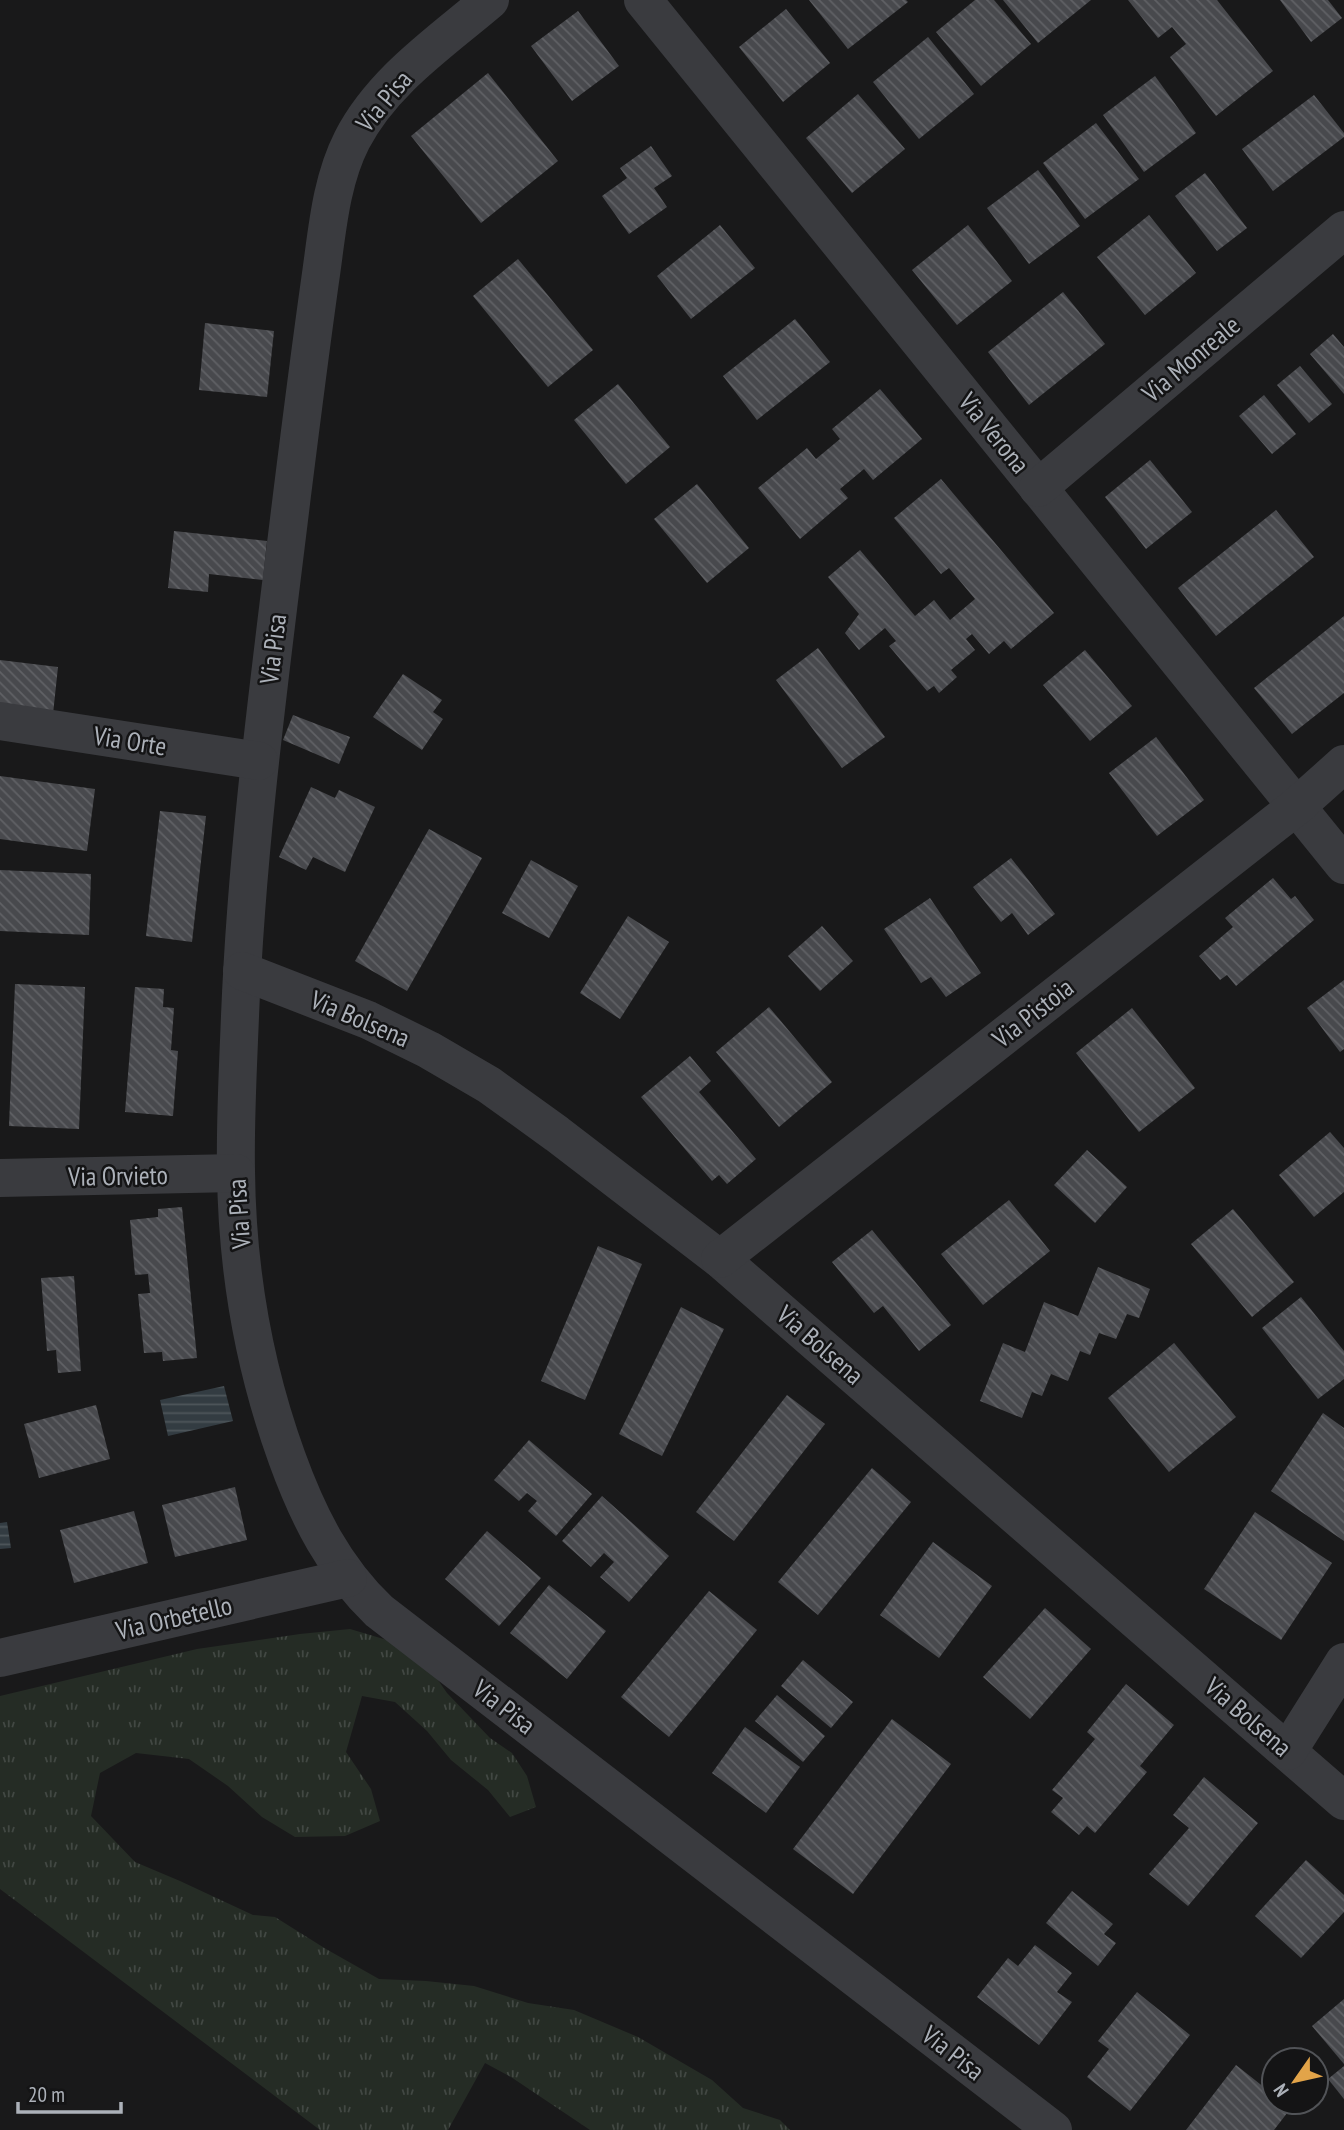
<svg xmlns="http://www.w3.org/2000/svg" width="1344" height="2130" viewBox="0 0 1344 2130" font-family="'PT Sans Narrow',sans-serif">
  <defs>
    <pattern id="grass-tufts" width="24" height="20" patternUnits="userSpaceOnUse" patternTransform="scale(1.75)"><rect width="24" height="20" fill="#252c25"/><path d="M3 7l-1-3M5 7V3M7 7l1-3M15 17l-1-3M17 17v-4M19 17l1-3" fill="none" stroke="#424843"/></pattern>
    <pattern id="water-rules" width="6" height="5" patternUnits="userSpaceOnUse" patternTransform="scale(1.75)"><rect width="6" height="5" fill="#333c42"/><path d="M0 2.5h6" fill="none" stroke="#4e565b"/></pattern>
    <pattern id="building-back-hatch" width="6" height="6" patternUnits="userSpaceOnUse" patternTransform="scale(1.75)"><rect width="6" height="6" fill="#48494d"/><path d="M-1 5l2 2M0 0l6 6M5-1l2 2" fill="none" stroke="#606165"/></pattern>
  </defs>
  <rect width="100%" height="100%" fill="#19191a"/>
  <polygon fill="url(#grass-tufts)" points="350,1629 397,1643 431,1670 447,1693 490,1738 512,1753 527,1776 536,1807 510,1817 488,1790 451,1760 427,1731 395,1702 362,1696 346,1752 371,1789 380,1821 345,1836 295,1837 262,1817 228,1786 189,1759 136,1753 100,1773 91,1816 135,1862 180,1881 253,1915 275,1917 326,1949 379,1979 426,1981 474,1986 528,2003 574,2010 638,2037 712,2080 743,2108 780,2120 790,2130 590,2130 511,2077 485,2063 448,2130 320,2130 0,1889 0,1696 197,1649 300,1634"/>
  <g fill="url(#water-rules)">
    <polygon points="224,1386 233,1421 168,1436 160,1400"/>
    <polygon points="7,1522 11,1548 0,1549 0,1523"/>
  </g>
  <g fill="url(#building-back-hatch)">
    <polygon points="809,0 906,0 908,2 848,49"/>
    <polygon points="975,0 994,0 1031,44 981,86 936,32"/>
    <polygon points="1003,0 1091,0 1038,43"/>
    <polygon points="1128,0 1217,0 1273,71 1216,116 1170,57 1186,44 1172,27 1158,38"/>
    <polygon points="1280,0 1328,0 1342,18 1311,42"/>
    <polygon points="786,9 830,63 783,102 739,47"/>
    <polygon points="578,11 619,66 572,101 531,46"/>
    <polygon points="928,37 974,94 919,139 873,82"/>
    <polygon points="488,73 558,161 481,223 411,136"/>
    <polygon points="1155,76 1196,133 1144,172 1103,115"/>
    <polygon points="858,94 905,149 852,193 806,138"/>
    <polygon points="1314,95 1344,133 1344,137 1273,191 1242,149"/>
    <polygon points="1096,123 1139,179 1085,219 1043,163"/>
    <polygon points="651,146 672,176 654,188 667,207 629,234 602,196 627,178 620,168"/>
    <polygon points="1038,170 1080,226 1029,264 987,208"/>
    <polygon points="1205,173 1247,228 1217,251 1175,196"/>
    <polygon points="1149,215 1196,273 1145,315 1097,257"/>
    <polygon points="720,225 755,268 691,319 657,276"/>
    <polygon points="968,225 1012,281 957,325 912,270"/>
    <polygon points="518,259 593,350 548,387 473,296"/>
    <polygon points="1063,292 1105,344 1029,405 988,352"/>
    <polygon points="795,319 830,362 757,420 723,376"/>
    <polygon points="205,323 274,331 267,397 199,390"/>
    <polygon points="1333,334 1344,347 1344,394 1310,354"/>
    <polygon points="1300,366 1332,404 1309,423 1277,385"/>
    <polygon points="618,384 670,447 626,484 574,420"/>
    <polygon points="880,389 922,439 873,480 864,469 840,489 848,498 800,539 758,488 807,448 816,459 840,439 832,429"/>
    <polygon points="1264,395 1296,434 1272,454 1239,416"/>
    <polygon points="1150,460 1192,512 1146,549 1105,497"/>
    <polygon points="941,479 1054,613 1011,649 1004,641 989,654 972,634 966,639 975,650 951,670 957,677 939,693 934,686 927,691 889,646 896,641 885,628 859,650 845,633 859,614 828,577 860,550 915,616 934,600 950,620 975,599 949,568 941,574 894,518"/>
    <polygon points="697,484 749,548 707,583 654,519"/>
    <polygon points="1276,510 1314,557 1216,636 1178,588"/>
    <polygon points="174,531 267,541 263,580 209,574 208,592 168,588"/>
    <polygon points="1344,616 1344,693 1292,734 1254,688"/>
    <polygon points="818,648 885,737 842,768 776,680"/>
    <polygon points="1085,650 1132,706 1090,741 1043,685"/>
    <polygon points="0,660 58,667 53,714 0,708"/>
    <polygon points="403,674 442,700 433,712 443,719 422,750 373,717"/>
    <polygon points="293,715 350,737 339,764 283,740"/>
    <polygon points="1156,737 1204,800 1157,836 1109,773"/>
    <polygon points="0,776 95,789 87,851 0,839"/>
    <polygon points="311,787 335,798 339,790 375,807 345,872 313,857 306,870 279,857"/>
    <polygon points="160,811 206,816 192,942 146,936"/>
    <polygon points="429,829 482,858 407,991 355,961"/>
    <polygon points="1011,858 1055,914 1028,935 1012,913 1001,922 973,887"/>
    <polygon points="531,860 578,886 549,938 502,913"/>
    <polygon points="0,870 91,874 89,935 0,931"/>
    <polygon points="1273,878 1291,899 1295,896 1314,920 1236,986 1227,975 1220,980 1199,956 1233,927 1225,918"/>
    <polygon points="930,898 981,973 946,997 931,977 921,983 884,929"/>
    <polygon points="628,916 669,942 620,1019 580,993"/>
    <polygon points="822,926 853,961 820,991 788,956"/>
    <polygon points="1344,980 1344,1049 1340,1052 1307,1008"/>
    <polygon points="15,984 85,987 79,1129 9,1126"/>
    <polygon points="135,987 164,989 163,1007 174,1008 171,1050 178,1051 173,1116 125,1112"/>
    <polygon points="769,1007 832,1082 779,1127 716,1052"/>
    <polygon points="1132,1008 1195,1088 1139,1132 1076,1053"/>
    <polygon points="690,1056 711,1081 699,1092 756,1159 727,1184 719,1175 712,1181 641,1097"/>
    <polygon points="1330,1132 1344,1148 1344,1192 1314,1217 1279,1175"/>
    <polygon points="1087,1150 1127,1187 1095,1223 1054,1185"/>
    <polygon points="1009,1200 1050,1251 983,1305 941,1254"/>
    <polygon points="182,1207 197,1358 163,1361 162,1352 144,1353 138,1294 150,1293 148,1274 135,1275 130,1220 158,1217 158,1209"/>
    <polygon points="1233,1209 1294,1282 1252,1317 1191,1244"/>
    <polygon points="872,1230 951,1325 919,1351 883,1306 874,1313 832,1262"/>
    <polygon points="598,1246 642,1264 585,1400 541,1381"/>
    <polygon points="1098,1267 1150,1289 1139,1318 1127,1314 1116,1339 1099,1333 1090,1355 1080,1351 1068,1381 1051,1374 1042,1396 1032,1392 1022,1418 980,1401 1003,1343 1025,1352 1044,1302 1078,1316"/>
    <polygon points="74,1276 81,1371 58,1373 56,1350 47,1351 41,1278"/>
    <polygon points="1301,1297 1344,1351 1344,1379 1318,1399 1262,1328"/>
    <polygon points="681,1307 724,1329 662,1456 619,1434"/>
    <polygon points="1174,1343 1236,1417 1169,1472 1108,1398"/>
    <polygon points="787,1395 825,1424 734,1541 696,1512"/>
    <polygon points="96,1405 110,1459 39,1478 24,1424"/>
    <polygon points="1323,1413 1344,1428 1344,1541 1271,1491"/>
    <polygon points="529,1440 592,1494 556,1536 528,1511 537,1501 527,1493 519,1501 494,1480"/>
    <polygon points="872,1468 911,1502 818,1615 778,1582"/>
    <polygon points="235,1487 247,1540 175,1557 162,1505"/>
    <polygon points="602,1496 669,1556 629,1602 600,1577 614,1562 604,1553 591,1567 562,1541"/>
    <polygon points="134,1511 148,1563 74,1583 60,1530"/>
    <polygon points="1255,1512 1332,1563 1281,1640 1204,1589"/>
    <polygon points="487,1531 541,1578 499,1626 445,1579"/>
    <polygon points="933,1542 992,1586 939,1658 880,1615"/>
    <polygon points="549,1585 606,1631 567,1679 510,1633"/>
    <polygon points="709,1591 757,1630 669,1737 621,1697"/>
    <polygon points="1045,1608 1091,1649 1030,1719 983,1677"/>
    <polygon points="803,1660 853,1702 831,1728 781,1686"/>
    <polygon points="1126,1684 1174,1725 1140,1766 1147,1772 1095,1833 1087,1826 1079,1835 1051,1812 1063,1798 1052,1790 1095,1739 1087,1732"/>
    <polygon points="777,1695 825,1736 803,1762 755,1721"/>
    <polygon points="892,1719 951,1764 853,1894 793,1849"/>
    <polygon points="745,1727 800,1767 766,1813 712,1773"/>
    <polygon points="1204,1777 1258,1823 1188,1906 1149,1874 1189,1828 1173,1815"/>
    <polygon points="1306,1860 1344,1895 1344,1912 1301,1958 1255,1916"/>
    <polygon points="1072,1891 1113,1924 1104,1934 1116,1943 1098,1966 1046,1923"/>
    <polygon points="1035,1945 1072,1973 1057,1992 1072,2002 1039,2045 977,1997 1008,1958 1018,1966"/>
    <polygon points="1137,1992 1190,2035 1130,2111 1087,2077 1109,2049 1098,2041"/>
    <polygon points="1344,1999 1344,2064 1312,2026"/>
    <polygon points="1236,2065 1274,2095 1274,2102 1284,2102 1291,2108 1274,2130 1186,2130"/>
    <polygon points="1344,2066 1344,2099 1328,2079"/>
  </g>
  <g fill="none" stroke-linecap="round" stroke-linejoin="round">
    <g stroke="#3a3b3f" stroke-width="38">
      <path d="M490,0C442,41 382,81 352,140C330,183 327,234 320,281C310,352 301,423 292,495C271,668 247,841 240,1016C238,1068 235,1120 236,1171C237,1268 254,1367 287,1458C308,1516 334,1568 379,1611L1053,2130"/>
      <polyline points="643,0 1344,865"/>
      <polyline points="1038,488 1344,230"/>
      <polyline points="0,721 259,761"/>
      <polyline points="242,971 368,1020 429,1050 489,1085 557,1134 720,1259 1344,1801"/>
      <polyline points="0,1178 236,1173"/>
      <polyline points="720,1259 1297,806 1344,764"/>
      <polyline points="0,1658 348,1578"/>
      <polyline points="1288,1751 1344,1662"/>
    </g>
  </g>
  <g text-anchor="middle" stroke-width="5" stroke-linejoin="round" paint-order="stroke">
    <g font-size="26" fill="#acb1b9" stroke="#141415">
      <text transform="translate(384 101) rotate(-50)" y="9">Via Pisa</text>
      <text transform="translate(1191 359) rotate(-40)" y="9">Via Monreale</text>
      <text transform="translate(994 433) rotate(51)" y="9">Via Verona</text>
      <text transform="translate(273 649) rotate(-83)" y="9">Via Pisa</text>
      <text transform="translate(130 741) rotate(9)" y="9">Via Orte</text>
      <text transform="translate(1033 1013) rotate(-38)" y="9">Via Pistoia</text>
      <text transform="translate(360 1019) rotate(23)" y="9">Via Bolsena</text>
      <text transform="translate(118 1176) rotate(-1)" y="9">Via Orvieto</text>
      <text transform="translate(239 1214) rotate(-94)" y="9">Via Pisa</text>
      <text transform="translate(820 1345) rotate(41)" y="9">Via Bolsena</text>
      <text transform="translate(174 1618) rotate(-13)" y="9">Via Orbetello</text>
      <text transform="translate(504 1707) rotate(38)" y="9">Via Pisa</text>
      <text transform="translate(1248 1717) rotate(41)" y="9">Via Bolsena</text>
      <text transform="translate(953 2053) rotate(38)" y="9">Via Pisa</text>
    </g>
  </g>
  <g transform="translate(1295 2081) rotate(236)"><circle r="33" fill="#141415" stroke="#515357" stroke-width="2"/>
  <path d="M0-5L12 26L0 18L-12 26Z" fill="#e2a449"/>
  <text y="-10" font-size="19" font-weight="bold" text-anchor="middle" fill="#acb1b9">N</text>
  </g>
  <path d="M18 2102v10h103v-10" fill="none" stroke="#acb1b9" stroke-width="3.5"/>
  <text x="28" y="2102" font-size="21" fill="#acb1b9" stroke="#141415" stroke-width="5" paint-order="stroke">20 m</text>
</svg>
